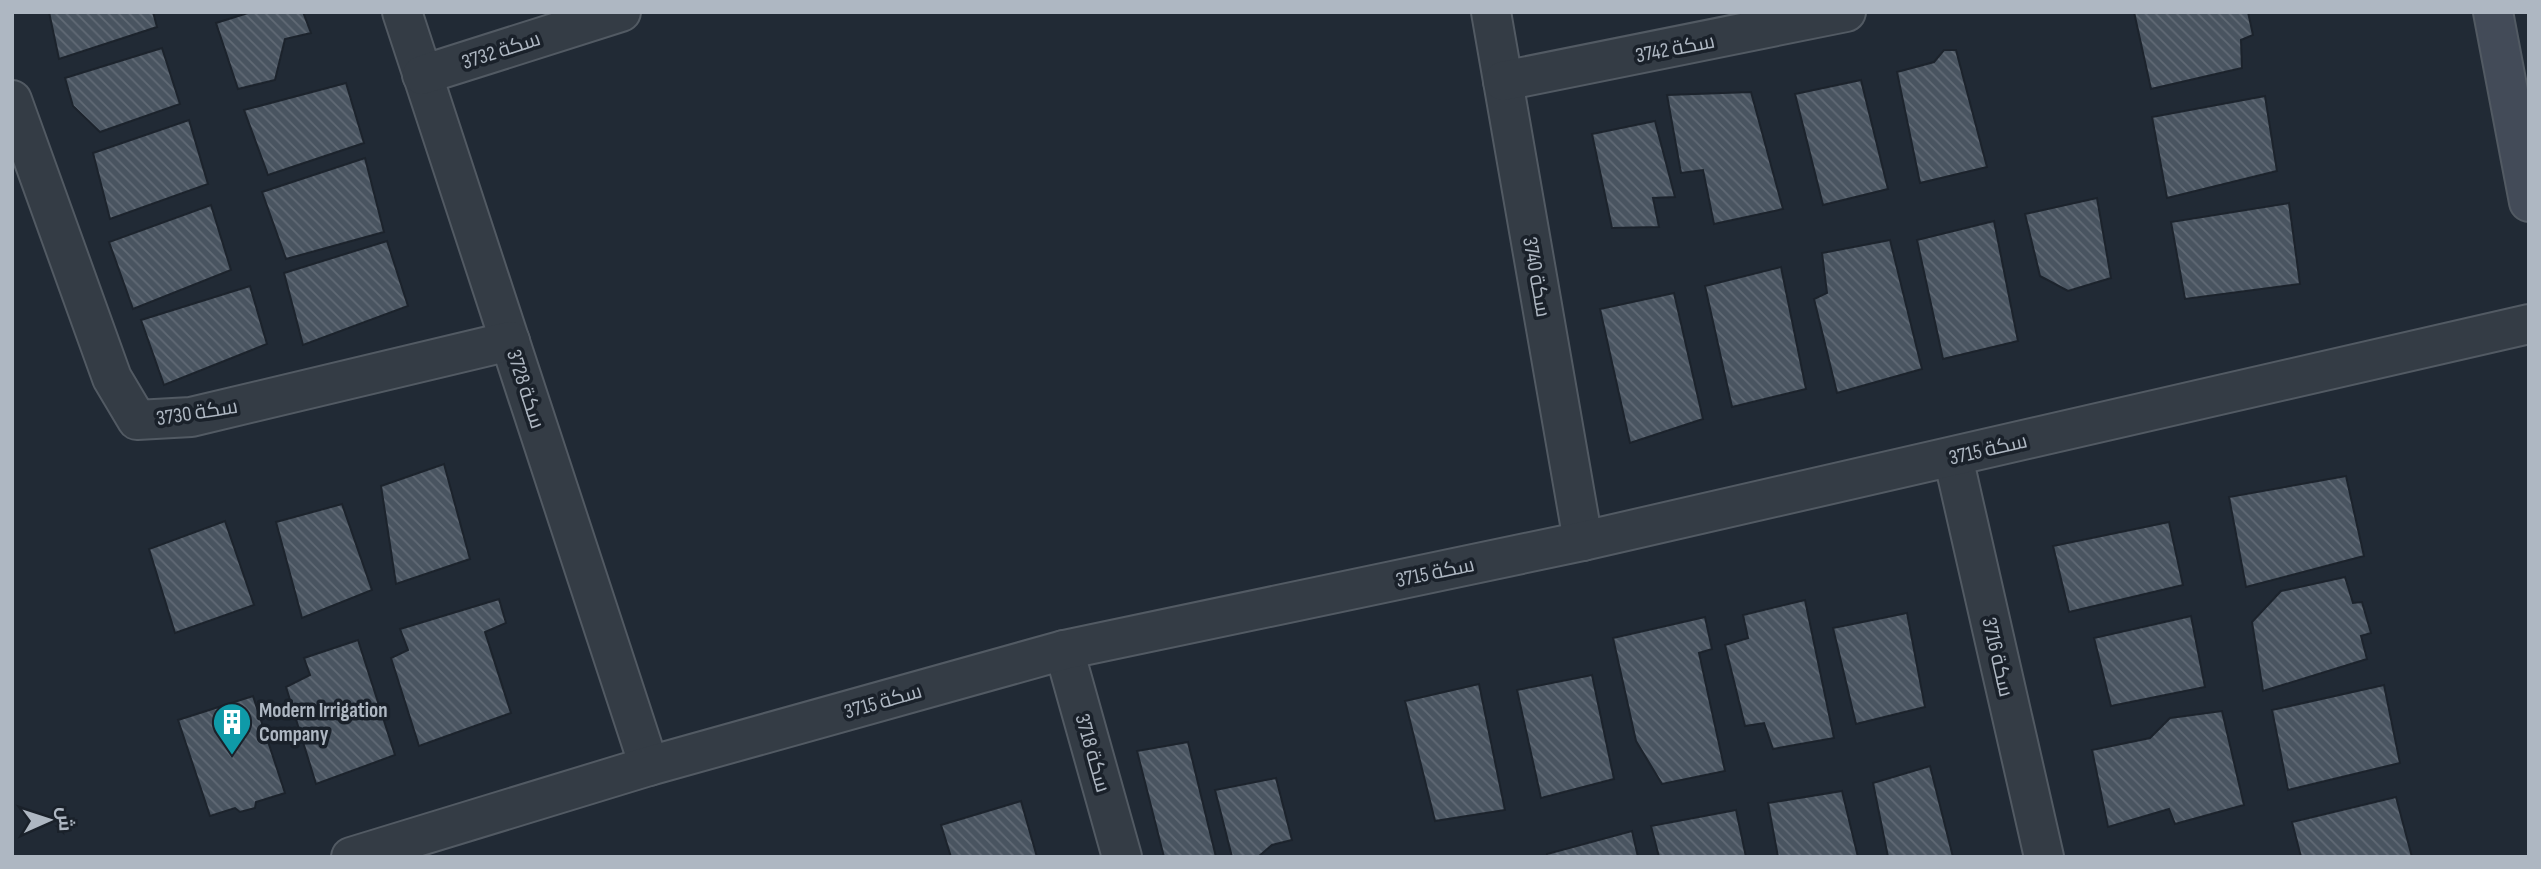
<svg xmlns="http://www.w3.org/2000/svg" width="2541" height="869" viewBox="0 0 2541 869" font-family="'Sofia Sans Condensed',Cairo,sans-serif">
  <defs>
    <pattern id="building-back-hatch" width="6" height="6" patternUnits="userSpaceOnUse" patternTransform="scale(1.75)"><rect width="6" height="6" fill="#495460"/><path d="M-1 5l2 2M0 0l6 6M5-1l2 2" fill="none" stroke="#616a75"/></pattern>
  </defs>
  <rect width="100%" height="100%" fill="#212a35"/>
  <g fill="url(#building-back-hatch)" stroke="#1c232c" stroke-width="2">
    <polygon points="49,12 153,12 157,27 59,59"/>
    <polygon points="251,12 303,12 311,33 285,39 275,80 238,89 216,23"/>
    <polygon points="2134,12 2248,12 2253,35 2241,40 2242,68 2151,89"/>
    <polygon points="162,48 180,104 100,132 73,106 65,78"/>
    <polygon points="1944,50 1956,50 1987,167 1920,183 1897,72 1934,62"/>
    <polygon points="1861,80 1888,189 1823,205 1795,94"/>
    <polygon points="346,83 364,143 268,175 244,110"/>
    <polygon points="1751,92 1783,209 1714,224 1703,170 1681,173 1667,95"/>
    <polygon points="2265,96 2277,171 2167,198 2152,117"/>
    <polygon points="189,120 208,184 110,219 93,153"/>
    <polygon points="1655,121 1675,197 1653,198 1659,227 1612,228 1592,134"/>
    <polygon points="365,158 384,232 286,259 262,192"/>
    <polygon points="2097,198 2111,278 2068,291 2040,276 2025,214"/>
    <polygon points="2289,203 2300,284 2185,299 2171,222"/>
    <polygon points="211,205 231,270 133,309 109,242"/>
    <polygon points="1994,221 2018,341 1943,359 1917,240"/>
    <polygon points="1890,240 1922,369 1837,393 1814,299 1827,293 1822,253"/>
    <polygon points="387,241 408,306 303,345 284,273"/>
    <polygon points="1781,267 1806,389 1732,407 1705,286"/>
    <polygon points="250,286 267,344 164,385 141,320"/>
    <polygon points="1674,293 1703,419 1630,443 1600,309"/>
    <polygon points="444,464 470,559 396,584 381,486"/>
    <polygon points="2346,476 2364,556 2246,587 2229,497"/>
    <polygon points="342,504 372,590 302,618 276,522"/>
    <polygon points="225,521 254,605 175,633 149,549"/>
    <polygon points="2169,522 2183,585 2069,612 2053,546"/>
    <polygon points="2345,577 2353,603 2362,602 2371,633 2361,636 2367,659 2263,691 2252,622 2281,591"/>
    <polygon points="499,599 506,623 485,632 511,713 419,746 391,658 408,650 400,629"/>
    <polygon points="1805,600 1834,738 1773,749 1764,723 1745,726 1725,645 1748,638 1743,615"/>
    <polygon points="1907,613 1925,707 1856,724 1833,628"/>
    <polygon points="2191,616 2205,687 2111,706 2094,638"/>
    <polygon points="1705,617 1712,649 1699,653 1725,771 1662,784 1636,741 1613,638"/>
    <polygon points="358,640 395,755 316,784 286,687 310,675 304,658"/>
    <polygon points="1592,675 1614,779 1541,798 1517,690"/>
    <polygon points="1479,684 1505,810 1435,821 1405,701"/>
    <polygon points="2384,685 2400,763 2288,790 2272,710"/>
    <polygon points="253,696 285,793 256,802 255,808 240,812 235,808 210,816 178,720"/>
    <polygon points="2222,711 2244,805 2175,824 2169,809 2108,827 2092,750 2150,738 2170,718"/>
    <polygon points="1188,742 1216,857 1164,857 1137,751"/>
    <polygon points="1930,766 1953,857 1888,857 1873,783"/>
    <polygon points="1276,778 1292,840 1272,845 1258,857 1232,857 1215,790"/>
    <polygon points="1842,791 1858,857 1778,857 1768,803"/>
    <polygon points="2396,797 2412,857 2301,857 2292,822"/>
    <polygon points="1021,801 1037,857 951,857 941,825"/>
    <polygon points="1736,810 1746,857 1659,857 1651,826"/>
    <polygon points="1632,831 1638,857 1547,857 1547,854"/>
  </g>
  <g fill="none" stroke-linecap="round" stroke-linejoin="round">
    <g stroke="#525a63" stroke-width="42">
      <g id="street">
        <polyline points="402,12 649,766"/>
        <polyline points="1491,12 1583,541"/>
        <polyline points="422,75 621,12"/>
        <polyline points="1503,81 1846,12"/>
        <polyline points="12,100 112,378 137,420 191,417 510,341"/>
        <polyline points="1953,457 2044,857"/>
        <polyline points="1064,650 1122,857"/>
        <polyline points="351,857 649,766 1064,650 1583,541 2529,324"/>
      </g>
    </g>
    <g stroke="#525a63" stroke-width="42">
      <polyline id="secondary" points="2493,12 2529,202"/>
    </g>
    <use href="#street" stroke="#343c45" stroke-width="38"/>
    <use href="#secondary" stroke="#434b58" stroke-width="38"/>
  </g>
  <defs>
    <g id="building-pin" transform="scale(2.0125)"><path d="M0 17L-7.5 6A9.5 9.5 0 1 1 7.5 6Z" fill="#0f9aa8" stroke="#1a212a"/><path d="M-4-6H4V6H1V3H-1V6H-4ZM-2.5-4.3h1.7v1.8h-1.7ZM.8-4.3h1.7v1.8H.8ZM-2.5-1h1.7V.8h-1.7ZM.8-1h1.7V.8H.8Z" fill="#fff"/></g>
  </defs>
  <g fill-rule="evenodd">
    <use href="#building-pin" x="232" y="722"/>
  </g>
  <g text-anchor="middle" stroke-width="7" stroke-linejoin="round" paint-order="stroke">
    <g font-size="21" fill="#aeb7c2" stroke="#1a212a">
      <text transform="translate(1675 48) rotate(-11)" y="7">سكة 3742</text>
      <text transform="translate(501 50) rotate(-18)" y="7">سكة 3732</text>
      <text transform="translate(1537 277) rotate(80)" y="7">سكة 3740</text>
      <text transform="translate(526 389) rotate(72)" y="7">سكة 3728</text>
      <text transform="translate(197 412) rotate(-9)" y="7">سكة 3730</text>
      <text transform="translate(1988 449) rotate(-13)" y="7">سكة 3715</text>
      <text transform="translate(1435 572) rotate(-12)" y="7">سكة 3715</text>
      <text transform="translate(1998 657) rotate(77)" y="7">سكة 3716</text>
      <text transform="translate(883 701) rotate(-16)" y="7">سكة 3715</text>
      <text transform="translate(1093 753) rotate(74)" y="7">سكة 3718</text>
    </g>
    <g font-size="21" font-weight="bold" fill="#aeb7c2" stroke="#1a212a" text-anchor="start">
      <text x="259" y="717">Modern Irrigation<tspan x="259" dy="24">Company</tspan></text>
    </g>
  </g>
  <rect width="2541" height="869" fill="none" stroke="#aeb7c2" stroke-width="28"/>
  <g transform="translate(49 820) rotate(87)" stroke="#1a212a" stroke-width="5" paint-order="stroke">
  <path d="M0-5L12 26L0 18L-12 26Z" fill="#aeb7c2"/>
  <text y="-10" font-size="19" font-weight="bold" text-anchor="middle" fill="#aeb7c2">ش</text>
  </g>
</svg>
